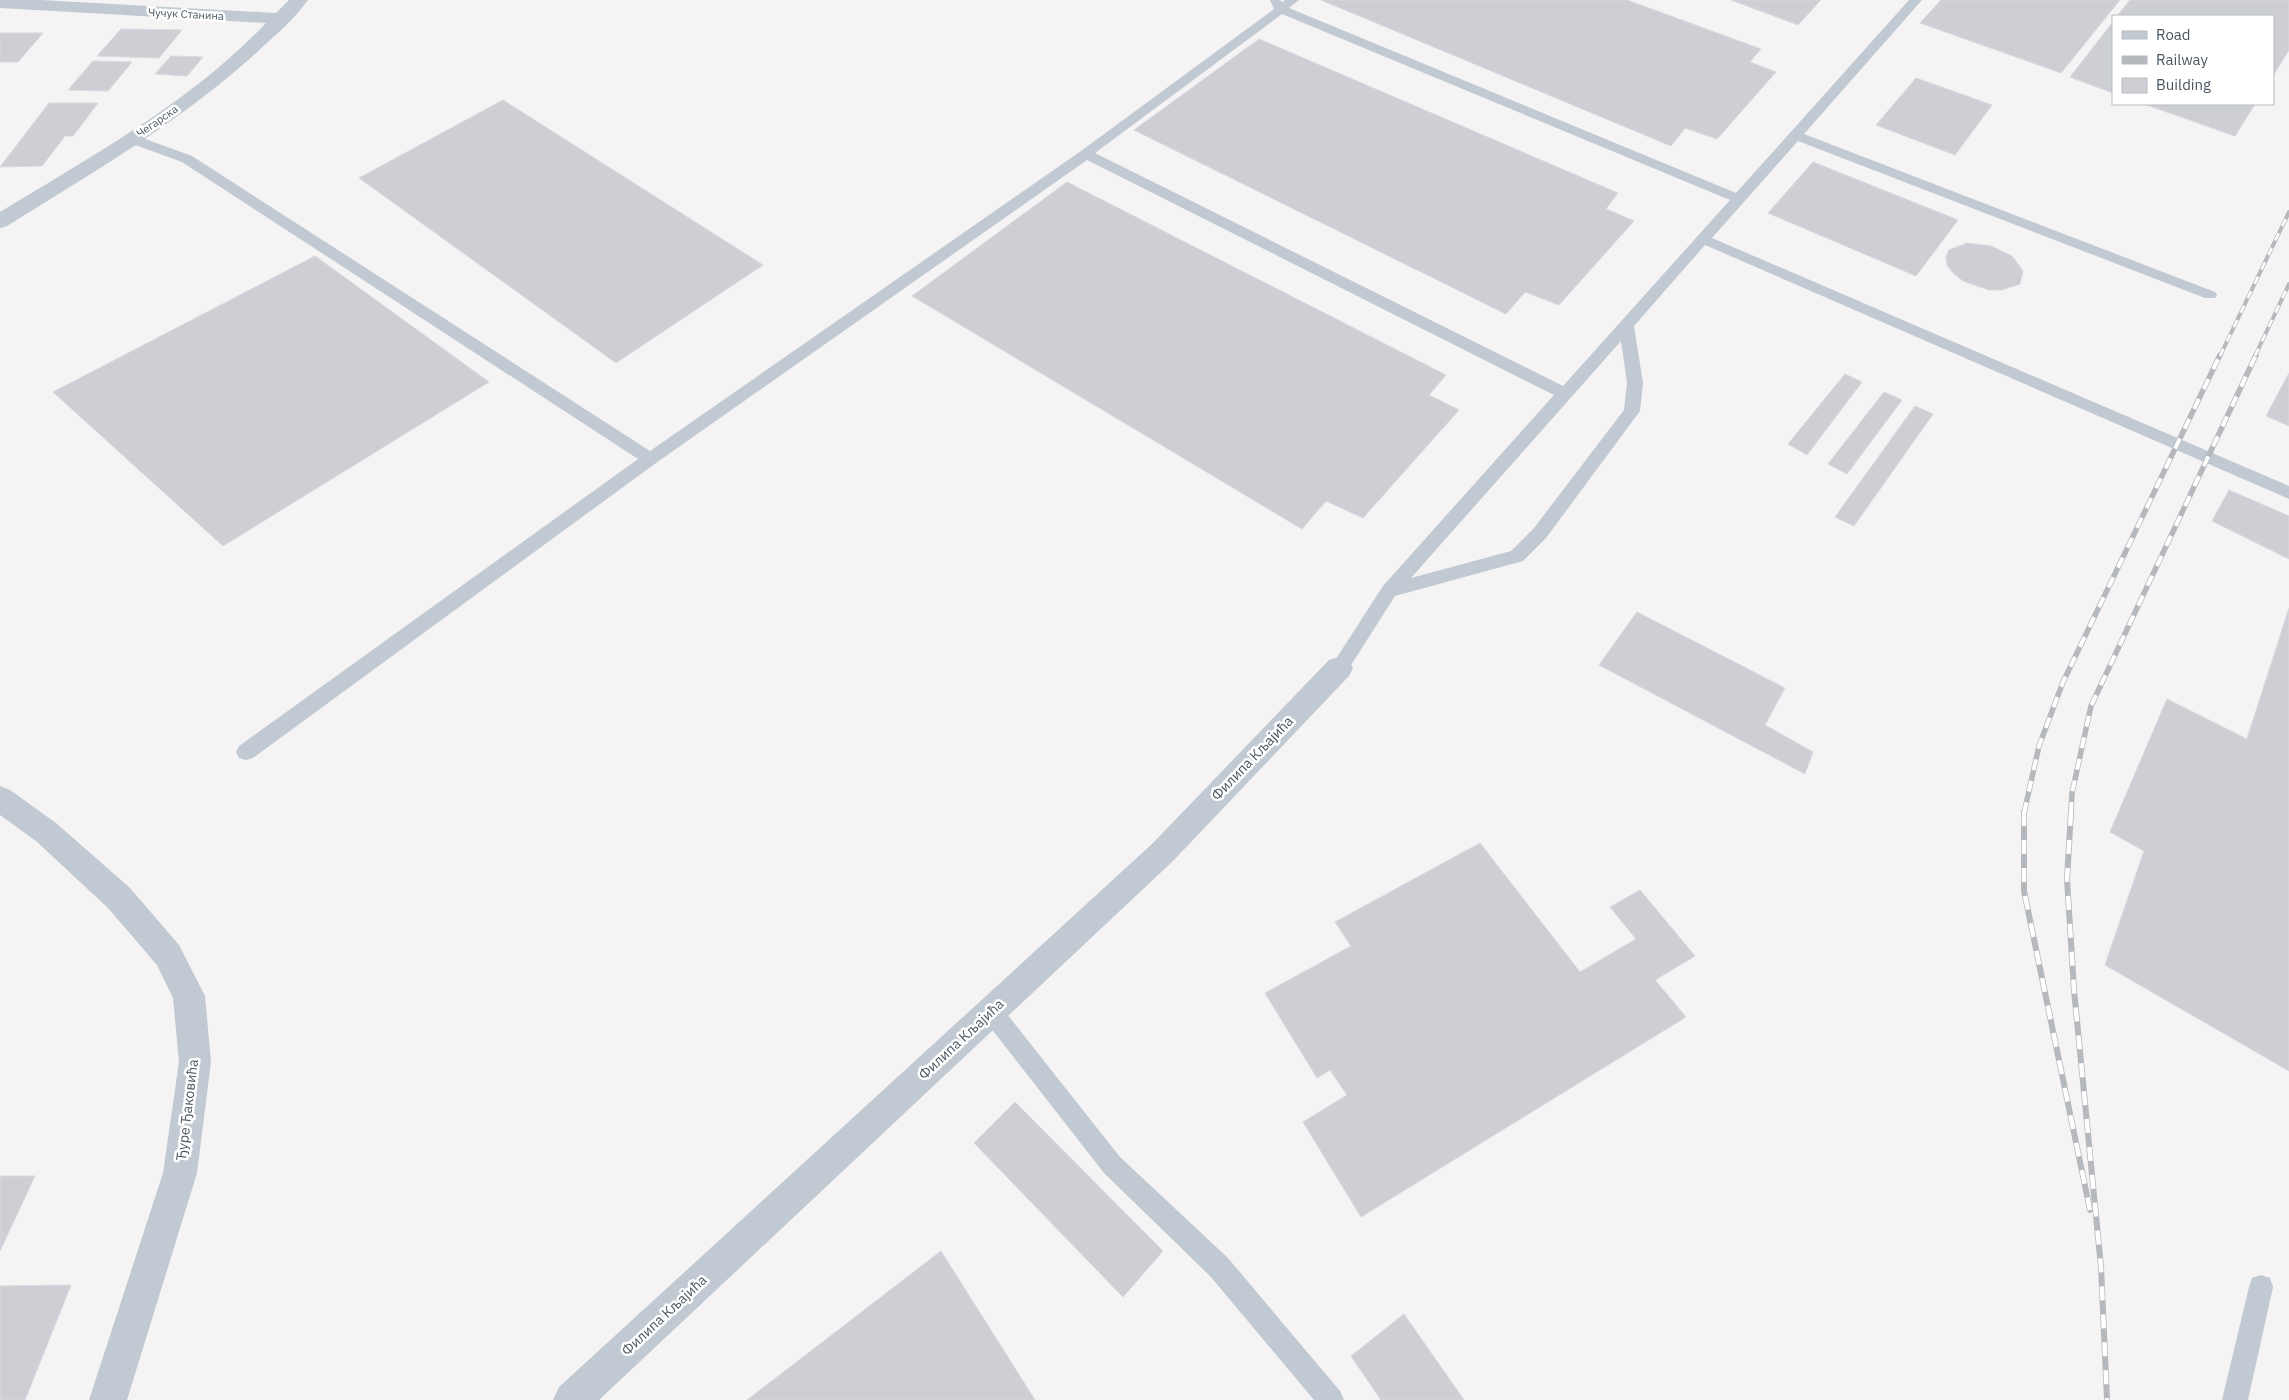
<svg xmlns="http://www.w3.org/2000/svg" width="2289" height="1400" viewBox="0 0 2289 1400" font-family="'IBM Plex Sans',sans-serif">
  <rect width="100%" height="100%" fill="#f5f3f3"/>
  <g fill="#cdcfd5" stroke="#d7d9de">
    <polygon points="1321,0 1627,0 1761,49 1750,62 1776,72 1717,139 1685,128 1671,146"/>
    <polygon points="1731,0 1821,0 1798,25"/>
    <polygon points="1941,0 2120,0 2061,73 1920,23"/>
    <polygon points="2130,0 2289,0 2289,50 2273,76 2273,16 2117,16"/>
    <polygon points="2113,22 2113,93 2070,77"/>
    <polygon points="121,29 182,30 159,58 97,56"/>
    <polygon points="0,33 43,33 18,62 0,62"/>
    <polygon points="1259,39 1618,193 1606,209 1634,221 1559,305 1525,292 1506,314 1134,130"/>
    <polygon points="171,56 203,57 187,76 155,74"/>
    <polygon points="93,61 132,62 108,91 68,90"/>
    <polygon points="1916,78 1992,105 1955,155 1876,125"/>
    <polygon points="503,100 763,265 616,363 359,178"/>
    <polygon points="49,103 98,103 73,136 65,136 42,166 0,167"/>
    <polygon points="2144,104 2255,104 2235,136"/>
    <polygon points="1813,162 1958,220 1916,276 1768,213"/>
    <polygon points="1067,182 1446,375 1429,395 1459,410 1363,518 1326,501 1302,529 912,296"/>
    <polygon points="1967,243 1991,246 2012,256 2023,271 2020,284 2002,290 1989,290 1963,281 1953,273 1947,265 1946,257 1949,250"/>
    <polygon points="315,256 489,382 223,546 53,392"/>
    <polygon points="2289,373 2289,426 2266,416"/>
    <polygon points="1845,374 1862,382 1807,455 1788,444"/>
    <polygon points="1884,392 1902,400 1847,474 1828,464"/>
    <polygon points="1915,406 1933,414 1854,526 1835,517"/>
    <polygon points="2229,490 2289,516 2289,559 2212,521"/>
    <polygon points="2289,608 2289,1071 2105,965 2144,851 2110,832 2167,699 2247,739"/>
    <polygon points="1637,612 1785,688 1765,725 1813,752 1805,774 1599,665"/>
    <polygon points="1480,843 1580,972 1636,939 1610,907 1640,890 1695,956 1655,980 1686,1017 1361,1217 1303,1122 1347,1095 1330,1070 1317,1078 1265,993 1351,946 1335,922"/>
    <polygon points="1015,1102 1163,1251 1123,1297 974,1143"/>
    <polygon points="0,1176 35,1176 0,1251"/>
    <polygon points="941,1251 1035,1400 747,1400"/>
    <polygon points="71,1285 25,1400 0,1400 0,1286"/>
    <polygon points="1404,1314 1464,1400 1381,1400 1351,1356"/>
  </g>
  <g fill="none" stroke-linecap="round" stroke-linejoin="round">
    <g fill="#c1cad2" fill-rule="evenodd">
      <path d="M1270,0H1280L1282,2L1285,0H1299L1289,8L1736,193L1909,0H1922L1804,134L2215,292L2217,295L2215,298H2205L1798,141L1712,238L2289,486V499L1705,245L1634,326L1643,383L1640,411L1546,538L1523,561L1395,596L1346,673L1339,676L1332,673L1330,668L1383,586L1554,395L1087,160L656,463L253,758L246,760L239,758L236,752L239,746L638,459L182,162L127,142L125,139L127,136H137L192,156L650,451L1081,151L1274,9ZM1282,14L1730,200L1563,386L1095,153ZM1621,341L1627,383L1624,410L1534,528L1511,551L1411,578Z"/>
      <polygon points="991,1000 999,1004 1120,1157 1228,1258 1340,1391 1344,1400 1314,1400 1210,1276 1104,1173 983,1018 980,1011 983,1004"/>
      <polygon points="2261,1275 2270,1278 2273,1287 2248,1400 2222,1400 2249,1287 2252,1278"/>
    </g>
    <g fill="#c1cad2" fill-rule="evenodd">
      <path d="M0,0H41L276,13L289,0H308C294,20 273,37 255,54C180,122 92,173 7,226L0,228V212C92,156 191,102 266,23L0,8Z"/>
      <polygon points="1339,657 1349,660 1353,668 1349,676 1173,861 599,1400 553,1400 559,1387 1153,843 1329,660"/>
      <polygon points="0,786 10,790 56,823 130,888 179,945 205,996 211,1062 197,1173 127,1400 89,1400 163,1173 179,1062 173,998 157,965 108,908 36,841 0,815"/>
    </g>
    <g stroke="#b5b8bd" stroke-width="4">
      <g id="rail-far2">
        <polyline points="2220,356 2289,212"/>
        <polyline points="2255,356 2289,284"/>
      </g>
    </g>
    <g stroke="#b5b8bd" stroke-width="5.5">
      <g id="rail-far1">
        <polyline points="2024,813 2039,746 2063,682 2220,355"/>
        <polyline points="2071,813 2072,793 2091,706 2256,355"/>
      </g>
    </g>
    <g stroke="#b5b8bd" stroke-width="6">
      <g id="rail">
        <polyline points="2024,812 2024,891 2090,1210"/>
        <polyline points="2071,812 2067,879 2074,990 2101,1267 2107,1400"/>
      </g>
    </g>
    <use href="#rail-far2" stroke="#fff" stroke-width="2.5" stroke-dasharray="8" stroke-linecap="butt"/>
    <use href="#rail-far1" stroke="#fff" stroke-width="4" stroke-dasharray="11" stroke-linecap="butt"/>
    <use href="#rail" stroke="#fff" stroke-width="4.5" stroke-dasharray="14" stroke-linecap="butt"/>
  </g>
  <g text-anchor="middle" stroke-width="5" stroke-linejoin="round" paint-order="stroke">
    <g font-size="11" fill="#4a5661" stroke="#fff">
      <text transform="translate(186 14) rotate(3)" y="4">Чучук Станина</text>
      <text transform="translate(157 121) rotate(-35)" y="4">Чегарска</text>
    </g>
    <g font-size="14" fill="#4a5661" stroke="#fff">
      <text transform="translate(1252 758) rotate(-46)" y="5">Филипа Кљајића</text>
      <text transform="translate(961 1039) rotate(-43)" y="5">Филипа Кљајића</text>
      <text transform="translate(187 1110) rotate(-83)" y="5">Ђуре Ђаковића</text>
      <text transform="translate(664 1315) rotate(-43)" y="5">Филипа Кљајића</text>
    </g>
  </g>
  <rect x="2112" y="15" width="162" height="90" fill="#ffffff" stroke="#b7bbc0"/>
  <rect x="2122" y="31" width="25" height="8" fill="#c1cad2" stroke="#b7bbc0"/>
  <text x="2156" y="40" font-size="15" fill="#4a5661">Road</text>
  <rect x="2122" y="56" width="25" height="8" fill="#b5b8bd" stroke="#b7bbc0"/>
  <text x="2156" y="65" font-size="15" fill="#4a5661">Railway</text>
  <rect x="2122" y="78" width="25" height="15" fill="#cdcfd5" stroke="#b7bbc0"/>
  <text x="2156" y="90" font-size="15" fill="#4a5661">Building</text>
</svg>
